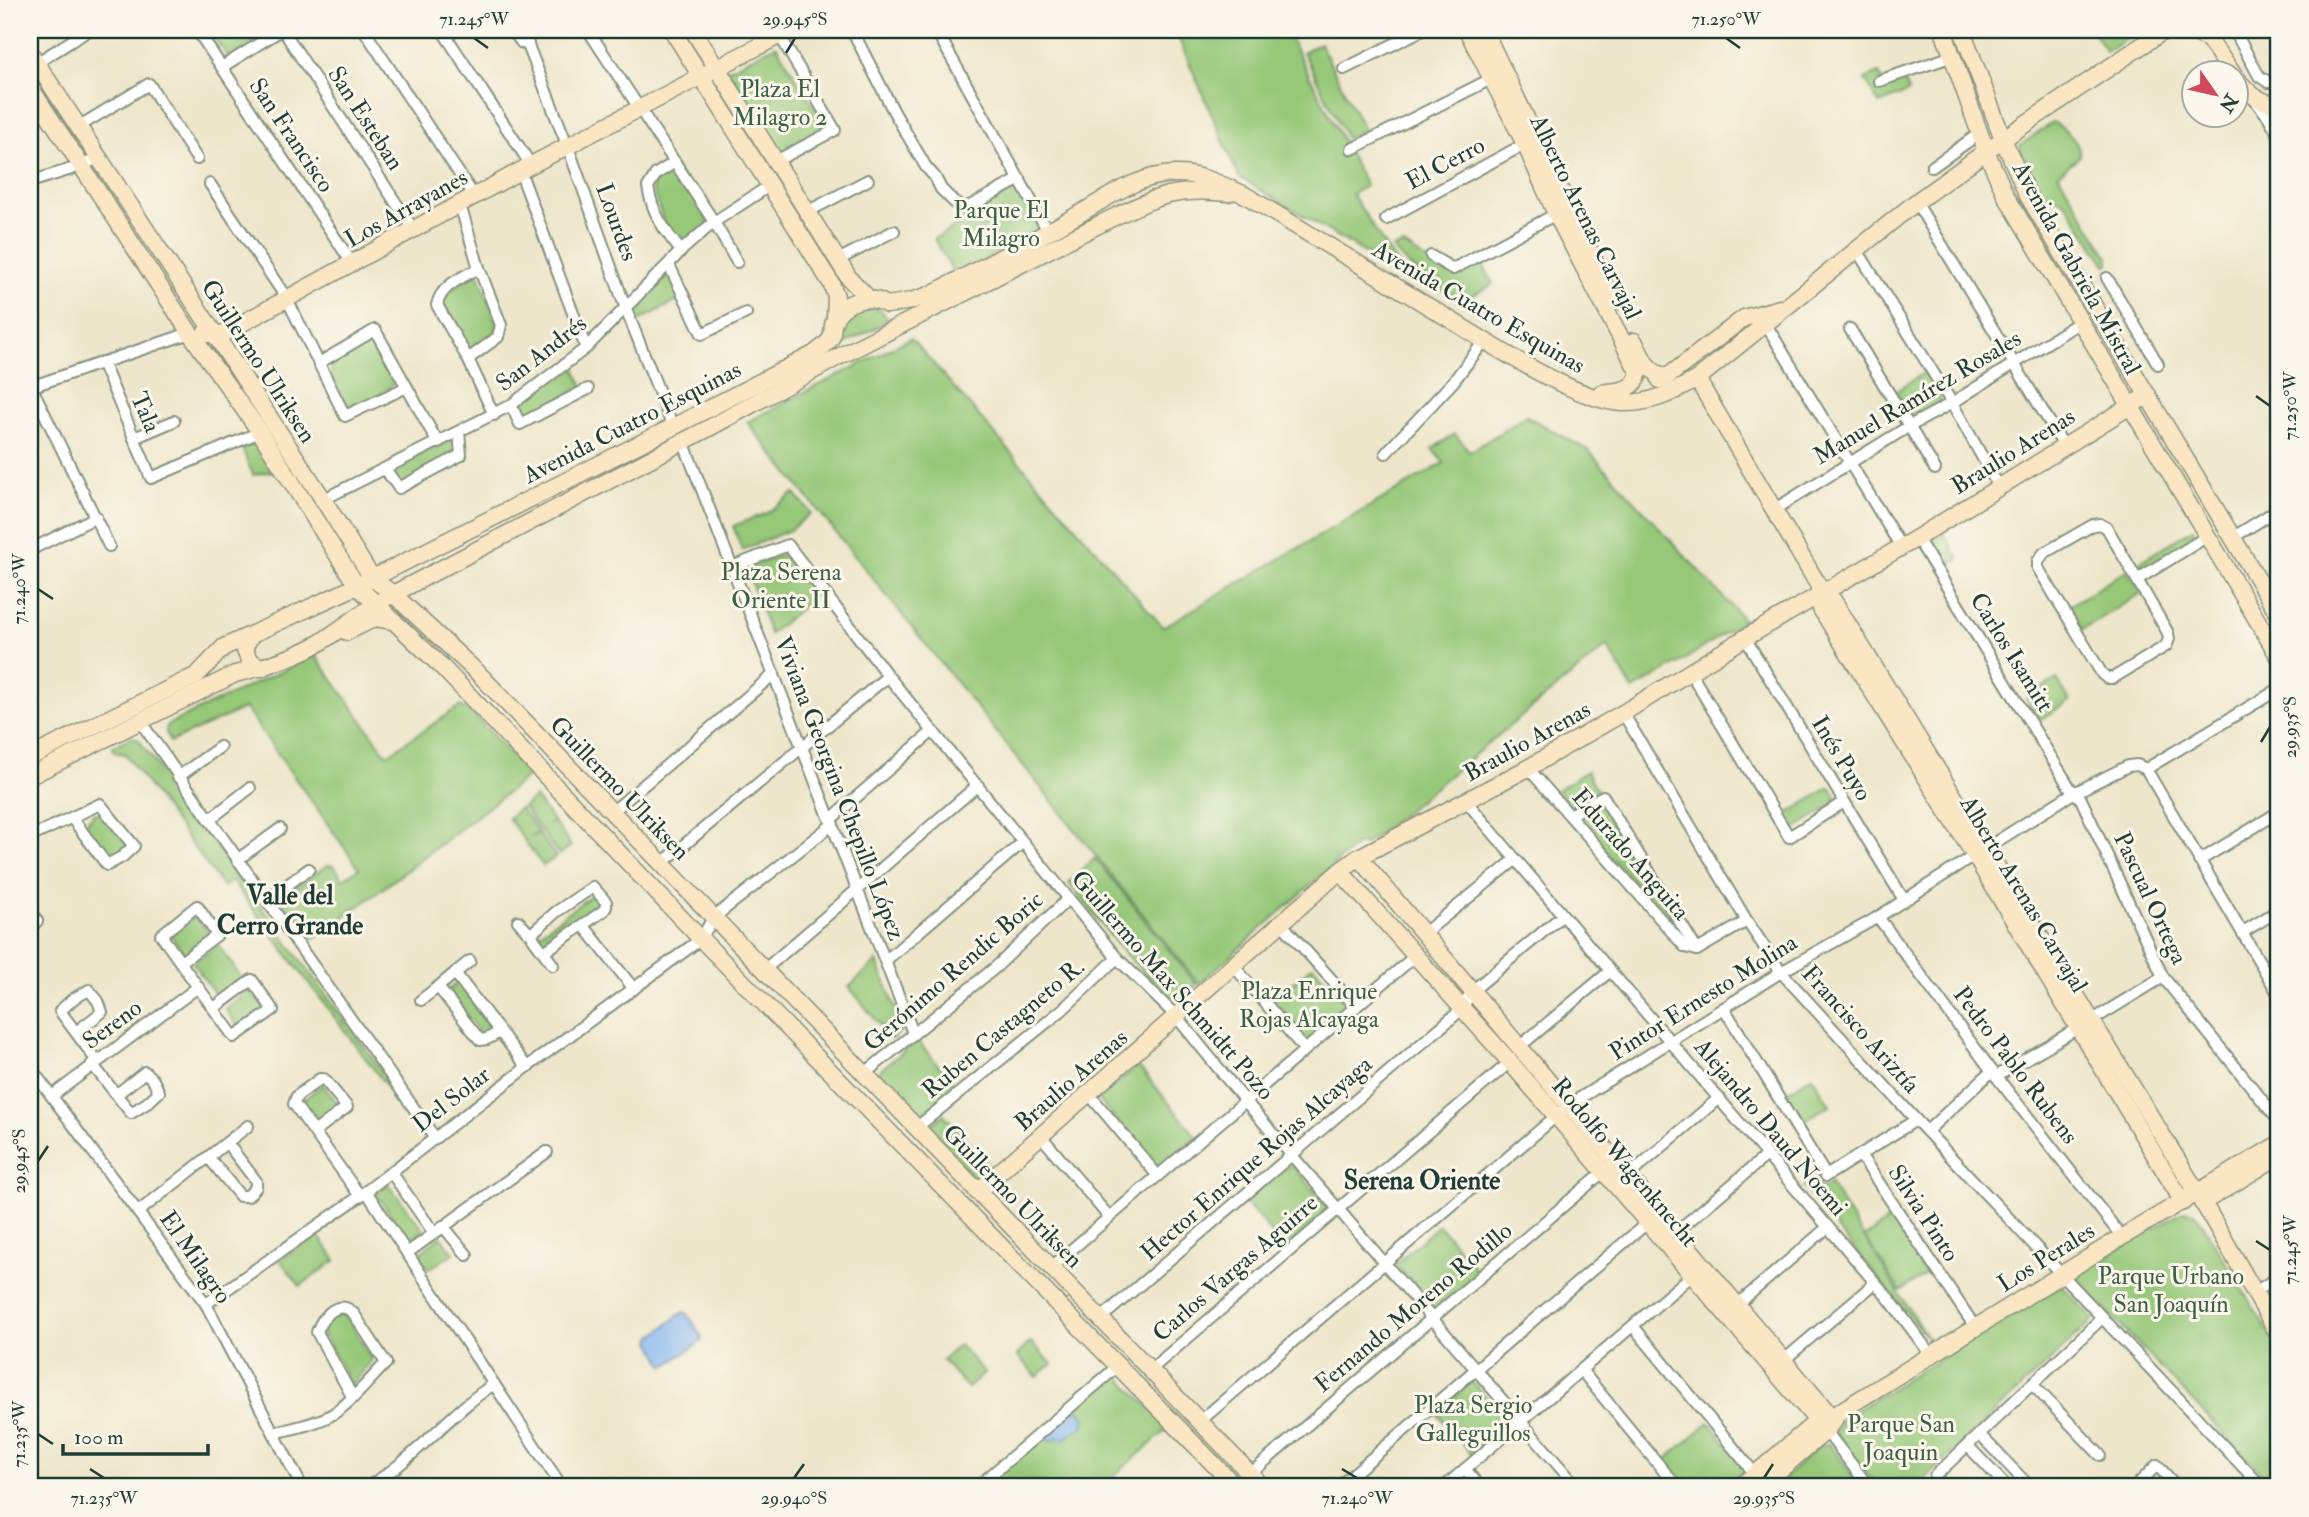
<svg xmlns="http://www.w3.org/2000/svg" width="2309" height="1517" viewBox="0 0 2309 1517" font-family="'IM FELL Double Pica',serif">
  <rect width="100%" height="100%" fill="#fbf7ec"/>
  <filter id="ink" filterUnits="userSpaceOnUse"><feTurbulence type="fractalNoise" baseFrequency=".0143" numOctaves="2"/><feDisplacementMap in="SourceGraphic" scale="14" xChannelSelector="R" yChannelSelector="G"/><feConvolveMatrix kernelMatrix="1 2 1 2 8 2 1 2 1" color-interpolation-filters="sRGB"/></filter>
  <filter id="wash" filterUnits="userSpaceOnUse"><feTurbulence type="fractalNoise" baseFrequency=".00686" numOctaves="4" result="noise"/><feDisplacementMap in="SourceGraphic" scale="28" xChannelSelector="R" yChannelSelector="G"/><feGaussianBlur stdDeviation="1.57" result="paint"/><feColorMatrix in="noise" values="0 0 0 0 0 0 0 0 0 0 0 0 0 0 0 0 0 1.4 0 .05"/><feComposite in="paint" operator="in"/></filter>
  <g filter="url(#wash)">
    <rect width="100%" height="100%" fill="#eee6ca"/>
    <g fill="#96c878" stroke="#5a8256" stroke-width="2">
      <polygon points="208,30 275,30 229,58"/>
      <polygon points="1175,30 1286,30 1366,186 1352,194 1405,277 1239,177"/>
      <polygon points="2102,30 2141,30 2106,52 2095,35"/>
      <polygon points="1320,43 1364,130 1347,139 1303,52"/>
      <polygon points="776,45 827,128 826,132 780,156 727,70"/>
      <polygon points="1879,73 1884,83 1902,76 1909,92 1879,104 1865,79"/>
      <path d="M2052,123H2055C2067,131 2080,142 2080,156L2058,174L2109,258V264L2106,265L2066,203L2058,198L2042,196L2019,146Z"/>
      <polygon points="674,167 710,222 680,247 665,226 652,188 658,177"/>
      <polygon points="1017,188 1040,231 955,275 934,239 959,225 962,217"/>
      <path d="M1404,245L1448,274L1455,273L1480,258L1493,284C1485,288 1472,298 1463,298C1445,297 1402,263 1393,248Z"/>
      <polygon points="669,269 683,298 634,323 629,310"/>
      <polygon points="478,272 498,325 495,336 469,355 440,305 442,296"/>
      <path d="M864,306L881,310L889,321L842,345C832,324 847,313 864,306Z"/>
      <polygon points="911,338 1163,627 1444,463 1432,449 1455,434 1470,452 1526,416 1588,450 1744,620 1681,662 1633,690 1607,646 1365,845 1357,844 1199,984 747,422"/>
      <path d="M367,346C384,345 392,365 395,380C391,391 360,409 348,404C338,400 326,374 333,366C340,357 357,351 367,346Z"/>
      <polygon points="573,363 583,387 522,419 515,406"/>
      <polygon points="1925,372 1940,396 1940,403 1917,417 1912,417 1896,391"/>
      <polygon points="457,435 459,454 400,486 389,471"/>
      <polygon points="260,441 276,470 253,475 242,448"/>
      <polygon points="794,493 811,513 790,530 742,550 733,526 767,513"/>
      <polygon points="2193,529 2196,534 2195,537 2144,568 2140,566 2138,563"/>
      <polygon points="1942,531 1959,559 1946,568 1930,542 1931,538"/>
      <polygon points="782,554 789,555 821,591 770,634 746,568"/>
      <polygon points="2127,570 2142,593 2082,630 2067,607"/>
      <polygon points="315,655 387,755 460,706 472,713 530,775 377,893 311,940 283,902 286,895 328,865 334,866 343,879 359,868 245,708 170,742 166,732 167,725"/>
      <polygon points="2057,679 2070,701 2039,720 2026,698"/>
      <polygon points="131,737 138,739 426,1131 424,1136 232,881 223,887 125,754 114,752 112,747"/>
      <polygon points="1587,771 1598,792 1570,808 1557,790"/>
      <polygon points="1830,787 1839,801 1788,833 1779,819"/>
      <polygon points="535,797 553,821 549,825 554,822 571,846 559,855 523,807"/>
      <polygon points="1602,799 1691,946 1573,816"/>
      <polygon points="520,808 538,832 530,838 538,833 556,857 543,866 508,818"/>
      <polygon points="94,813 100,814 126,843 124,849 113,857 106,854 86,829 87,821"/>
      <polygon points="1095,858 1197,985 1178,1002 1173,1001 1125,954 1069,883"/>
      <polygon points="592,895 601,906 541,949 534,937"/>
      <polygon points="196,915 210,935 184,954 170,934"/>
      <polygon points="218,945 243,980 218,998 193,963"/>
      <polygon points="877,961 903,1029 891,1039 849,987"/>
      <polygon points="1313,966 1349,1007 1306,1044 1269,1002"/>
      <polygon points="458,982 493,1028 481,1035 448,990"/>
      <polygon points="251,990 265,1010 239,1028 225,1008"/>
      <polygon points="917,1040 957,1087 922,1116 914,1117 878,1080 878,1072"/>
      <polygon points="1138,1066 1197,1137 1158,1170 1098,1099"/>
      <polygon points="1812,1076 1830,1105 1797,1125 1780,1097"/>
      <polygon points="323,1084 340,1107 317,1124 302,1101"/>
      <polygon points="944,1114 992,1170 977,1181 928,1133 928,1128"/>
      <polygon points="1291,1164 1330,1209 1284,1249 1244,1200"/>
      <polygon points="1815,1180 1821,1189 1830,1184 1928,1339 1803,1187"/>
      <polygon points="388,1184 424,1230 409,1241 376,1194"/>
      <polygon points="2184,1211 2195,1212 2279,1349 2279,1487 2274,1487 2073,1276"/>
      <polygon points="1896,1215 1933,1270 1900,1291 1865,1237"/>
      <polygon points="1439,1225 1479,1273 1435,1309 1395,1264"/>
      <polygon points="317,1234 336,1260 300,1286 280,1260"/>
      <polygon points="440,1236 454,1253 429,1269 417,1256"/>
      <polygon points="2060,1285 2094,1319 1916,1487 1877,1487 1835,1433 1840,1420"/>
      <polygon points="341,1315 348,1317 372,1360 351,1386 321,1330 330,1316"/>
      <polygon points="1031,1342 1052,1364 1037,1377 1017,1355"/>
      <polygon points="959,1345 985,1373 968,1388 942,1360"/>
      <polygon points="1115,1372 1169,1428 1101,1487 982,1487"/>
      <polygon points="1472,1381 1509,1423 1472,1455 1436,1412"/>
      <polygon points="1709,1422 1747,1470 1727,1487 1681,1487 1662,1463"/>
      <polygon points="1829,1444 1862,1487 1790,1487 1785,1482 1787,1475 1820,1445"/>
    </g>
    <g fill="#7fb3ed" stroke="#4f7890" stroke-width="2">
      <polygon points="683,1312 687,1313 702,1337 702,1341 667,1365 664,1366 651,1341 652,1337"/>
      <polygon points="1073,1409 1079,1410 1085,1418 1083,1426 1063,1440 1057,1437 1053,1441 1048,1440 1047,1433 1054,1429 1056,1424"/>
    </g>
  </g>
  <g filter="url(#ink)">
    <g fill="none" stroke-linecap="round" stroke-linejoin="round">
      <g stroke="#86927f" stroke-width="14">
        <g id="street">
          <polyline points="197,30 352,263"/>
          <polyline points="283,30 413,229"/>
          <polyline points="364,30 474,196"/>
          <polyline points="442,30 531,165"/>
          <polyline points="512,30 522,43 528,44"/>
          <polyline points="522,30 568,147 626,309 673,427"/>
          <polyline points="588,30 714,222 737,262"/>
          <polyline points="852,30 894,112 926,167 935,177 941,189 955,203 964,207 970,206 1020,179"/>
          <polyline points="936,30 1048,231"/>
          <polyline points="2234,30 2259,76 2268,82 2279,80"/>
          <polyline points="30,67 89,30"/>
          <polyline points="222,67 281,30"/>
          <polyline points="1344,69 1422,30"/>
          <polyline points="1879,81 1953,56"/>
          <polyline points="2254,99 2268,116 2279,135"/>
          <polyline points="78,127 149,84 197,159"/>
          <polyline points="1352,149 1491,79"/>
          <polyline points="776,161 835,130 780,36"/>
          <path d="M675,162L656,174L648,187C652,213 665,231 681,251"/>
          <polyline points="1932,167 1980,133"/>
          <polyline points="520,171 586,348"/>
          <polyline points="30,182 81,166 98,158"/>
          <polyline points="210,184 287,299 345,416 407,387"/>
          <polyline points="1916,202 2064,446"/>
          <polyline points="460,205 479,268 501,325 498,337 468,359"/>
          <polyline points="807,212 868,180"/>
          <polyline points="1386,219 1525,144"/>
          <polyline points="1857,250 1952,403 1999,487"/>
          <polyline points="1431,256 1453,269 1556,214"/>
          <polyline points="838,260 894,231"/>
          <polyline points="669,265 702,334 746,313"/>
          <path d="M479,268C462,278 441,285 437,305L468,359L494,415"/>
          <polyline points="2107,278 2158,364"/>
          <polyline points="1765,323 1901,547"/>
          <polyline points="1850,329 1935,469"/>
          <polyline points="102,362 151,478 260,432"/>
          <polyline points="319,363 375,330 438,443"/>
          <polyline points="31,386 109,546"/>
          <polyline points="30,387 190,333"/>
          <polyline points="511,405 520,424 588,389"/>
          <polyline points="134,438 174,421"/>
          <polyline points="683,441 913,1033"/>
          <polyline points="1386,453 1453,382 1485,340"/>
          <polyline points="385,469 399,488 461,455 459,432"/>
          <polyline points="320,501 511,405 586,348 683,249 714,222 769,186"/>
          <polyline points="1775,509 1908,427 1952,403 2080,322"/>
          <polygon points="2100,524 2107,528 2168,633 2169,639 2166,646 2113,678 2107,678 2102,674 2038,568 2038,561 2044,553 2093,525"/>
          <polyline points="1917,538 2070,788 2081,799 2163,977 2279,1121"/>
          <polyline points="2232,538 2279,509"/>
          <polyline points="30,550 96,517"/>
          <polyline points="732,567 788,545 888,676 1117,958 1176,1016 1246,1102 1577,1487"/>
          <polyline points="2138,579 2206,537"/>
          <polyline points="1745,638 1904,900"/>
          <polyline points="1690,672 1789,837 1844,802"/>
          <polyline points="1623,713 1747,921 1781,972 1916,1120 2262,1487"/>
          <polyline points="140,721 435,1138"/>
          <polyline points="1528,768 1685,947 1697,950 1747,921"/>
          <polyline points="2146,769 2279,995"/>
          <polyline points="178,777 220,747"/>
          <polyline points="1466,801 1890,1300 1931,1355"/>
          <polyline points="612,812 774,674"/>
          <polyline points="1570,815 1603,796 1697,950"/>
          <polyline points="831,819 933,731"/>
          <polyline points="209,820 250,788"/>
          <polyline points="30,837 100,804 134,846 122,857 107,865 72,818"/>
          <polyline points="237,860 280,829"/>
          <polyline points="2199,861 2279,812"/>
          <polyline points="661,864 888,676"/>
          <polyline points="267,900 309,869"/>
          <polyline points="30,909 37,921 30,928"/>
          <polyline points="1878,917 1992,1071 2122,1237"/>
          <polyline points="518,921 528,932 532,933"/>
          <polyline points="1281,923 1356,1007"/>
          <polyline points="584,926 634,989"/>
          <polyline points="2243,932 2279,910"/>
          <polyline points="532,933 556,912 593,887 606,902 606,907 603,911 544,952"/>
          <polyline points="532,933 533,938 553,965"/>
          <polyline points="1423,934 1515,860"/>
          <polyline points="885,961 1023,842"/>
          <polyline points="181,962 217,935 197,906 161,935 198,987"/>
          <polyline points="1233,965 1305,1050"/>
          <polyline points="764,970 978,785"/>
          <polyline points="455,973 470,961"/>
          <polyline points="421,1000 438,987"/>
          <polyline points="1724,1008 1826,1176 1916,1120"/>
          <polyline points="2091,1021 2163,977"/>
          <polyline points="76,1032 102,1012 98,1001 89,990 73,999 60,1011 97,1061"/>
          <polyline points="500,1032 487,1039 480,1040 438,987 455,973 527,1067"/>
          <polyline points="1519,1047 1609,972"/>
          <polyline points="92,1064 131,1113 147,1103 159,1092 153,1080 145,1072 117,1094"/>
          <polyline points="30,1067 206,1304 302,1487"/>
          <polyline points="864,1074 996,967 1068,899"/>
          <polyline points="1997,1076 2078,1028"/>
          <polyline points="1089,1094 1158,1176"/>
          <polyline points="52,1096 198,987 234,1037 273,1010 252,980 214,1008"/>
          <polyline points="916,1128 1062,1010 1117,958"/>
          <polyline points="1927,1131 1992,1071"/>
          <polyline points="314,1132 347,1107 324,1079 320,1079 297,1096 294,1104 360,1196"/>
          <polyline points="1041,1136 1109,1217"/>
          <polyline points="1861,1156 1975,1327"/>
          <polyline points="209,1158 240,1196 248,1196 256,1187 256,1181 227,1143"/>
          <polyline points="391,1172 434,1233"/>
          <polyline points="1628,1176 1719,1098"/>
          <polyline points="366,1191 562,1487"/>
          <polyline points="138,1212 248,1126"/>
          <polyline points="443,1226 467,1255"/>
          <polyline points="1676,1232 1767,1155"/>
          <polyline points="407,1253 547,1152"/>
          <polyline points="1050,1268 1415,956"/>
          <polyline points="2253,1293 2279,1277"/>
          <polyline points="206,1304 360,1196 527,1067 701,939 713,918 833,824"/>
          <polyline points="1738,1304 1828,1227"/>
          <polyline points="1100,1319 1461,1010 1472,991 1562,916"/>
          <polyline points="1633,1326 1755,1474"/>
          <polyline points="1784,1360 1875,1283"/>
          <polyline points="1581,1370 1677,1487"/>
          <polyline points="1149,1371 1510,1062"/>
          <polyline points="2033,1385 2100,1455"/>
          <polyline points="1199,1422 1569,1105 1781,972 1878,917 2070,795 2128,766 2137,765 2146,769 2279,689"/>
          <polyline points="1826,1431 1869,1487"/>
          <path d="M274,1433C293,1428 316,1424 333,1414C353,1401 369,1380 386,1363L354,1314C339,1297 322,1317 317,1332L353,1398"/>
          <polyline points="1980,1435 2030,1487"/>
          <polyline points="1968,1446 2007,1487"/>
          <polyline points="1465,1469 1480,1487"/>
          <polyline points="1250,1474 1603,1172"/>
          <polyline points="1935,1476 2103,1317"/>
          <path d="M367,1487C415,1460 448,1414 494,1384"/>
          <polyline points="977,1487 1118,1366"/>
          <polyline points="1338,1487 1647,1223"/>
          <polyline points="1444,1487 1691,1276"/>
          <polyline points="2135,1487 2157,1465 2177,1487"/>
        </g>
      </g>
      <g stroke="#86927f" stroke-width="19">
        <g id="secondary">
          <polyline points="672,30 831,283 836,296 835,318"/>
          <polyline points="693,30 849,278 868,298"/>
          <path d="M1467,30L1525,144L1556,214L1639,373C1633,393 1618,390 1601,393"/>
          <polyline points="1484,30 1614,302"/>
          <polyline points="1943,30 1986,151 2006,196 2279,657"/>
          <polyline points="1962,30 2003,139 2028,196 2279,615"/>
          <polyline points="2191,30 2209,40 2233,74"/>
          <polyline points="30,53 323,499 372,578 393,594 479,674 1263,1487"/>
          <path d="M2236,77C2246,92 2260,104 2279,104"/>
          <polyline points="30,87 190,333 260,432 357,586 442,667 701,939 1236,1487"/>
          <polyline points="204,334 222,334 228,331 531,165 790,30"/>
          <path d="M1634,341C1643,358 1646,372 1667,377"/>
          <polyline points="1697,379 1823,593 1833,600 2197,1192 2279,1335"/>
          <polyline points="1660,380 1667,377 1744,318 1780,308"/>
          <polyline points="1823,593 1821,609 1975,856 2183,1202"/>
          <polyline points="347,632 375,618 394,621"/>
          <polyline points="251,636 244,648 249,660 262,668"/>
          <path d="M30,757L197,675L224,647L357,586L673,427L814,354C820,349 828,344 831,338C833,333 832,326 834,321C842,301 869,293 887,305L911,301L929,295C980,269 1031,242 1081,213C1110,196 1139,175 1174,174C1200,173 1222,185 1245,195C1312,236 1379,276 1446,317C1489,343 1574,400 1622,403C1650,404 1673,393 1697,379L1916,202L2003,139L2162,32L2171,30"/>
          <path d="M30,776L235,674C264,667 296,657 321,642C345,626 368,608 393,594L709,428L840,356L1108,220C1156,197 1174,187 1229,193"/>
          <polyline points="1359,857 1834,1420"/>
          <polyline points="1340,871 1510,1062 1826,1431"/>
          <polyline points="977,1192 1340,871 1359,857 1528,768 1623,713 1745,638 1917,538 2148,395"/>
          <polyline points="2202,1203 2279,1156"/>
          <polyline points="1740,1487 1823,1416"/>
          <polyline points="1760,1487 1826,1431 1839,1412 2122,1237 2279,1144"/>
        </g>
      </g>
      <use href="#street" stroke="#fff" stroke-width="10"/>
      <use href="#secondary" stroke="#fbe6c4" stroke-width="16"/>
    </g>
  </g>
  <path fill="none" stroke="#1f3d34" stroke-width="2.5" d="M474,38L488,48M1726,38L1740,48M786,53L795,38M2256,396L2270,406M38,589L53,599M2261,742L2270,727M38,1161L48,1146M2256,1241L2270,1250M38,1434L53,1444M90,1469L104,1478M1342,1469L1357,1478M794,1478L804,1464M1764,1478L1773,1464"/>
  <g text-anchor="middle" stroke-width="6" stroke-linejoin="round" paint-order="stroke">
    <g font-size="24" fill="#3d6045" stroke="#fbf7ec">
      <text x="780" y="97">Plaza El<tspan x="780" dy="28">Milagro 2</tspan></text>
      <text x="1001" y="218">Parque El<tspan x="1001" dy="28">Milagro</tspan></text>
      <text x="781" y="580">Plaza Serena<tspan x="781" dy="28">Oriente II</tspan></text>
      <text x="1309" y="999">Plaza Enrique<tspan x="1309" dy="28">Rojas Alcayaga</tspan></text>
      <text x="2171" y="1284">Parque Urbano<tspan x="2171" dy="28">San Joaquín</tspan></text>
      <text x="1473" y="1413">Plaza Sergio<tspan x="1473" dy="28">Galleguillos</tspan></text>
      <text x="1901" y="1432">Parque San<tspan x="1901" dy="28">Joaquin</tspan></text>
    </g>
    <g font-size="24" fill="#1f3d34" stroke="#fbf7ec">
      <text transform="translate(366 118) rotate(57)" y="8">San Esteban</text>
      <text transform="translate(292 135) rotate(56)" y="8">San Francisco</text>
      <text transform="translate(1445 163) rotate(-28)" y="8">El Cerro</text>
      <text transform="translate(406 208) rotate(-29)" y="8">Los Arrayanes</text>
      <text transform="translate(1586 217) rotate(64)" y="8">Alberto Arenas Carvajal</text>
      <text transform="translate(617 222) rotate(70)" y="8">Lourdes</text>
      <text transform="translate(2077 268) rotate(61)" y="8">Avenida Gabriela Mistral</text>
      <text transform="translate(1479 307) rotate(30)" y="8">Avenida Cuatro Esquinas</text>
      <text transform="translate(541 353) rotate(-38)" y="8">San Andrés</text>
      <text transform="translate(259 361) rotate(57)" y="8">Guillermo Ulriksen</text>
      <text transform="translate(1917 397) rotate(-31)" y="8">Manuel Ramírez Rosales</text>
      <text transform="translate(146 412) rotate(67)" y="8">Tala</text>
      <text transform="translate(632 422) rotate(-27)" y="8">Avenida Cuatro Esquinas</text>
      <text transform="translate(2013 451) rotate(-32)" y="8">Braulio Arenas</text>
      <text transform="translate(2012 652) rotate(58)" y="8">Carlos Isamitt</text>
      <text transform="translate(1527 741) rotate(-29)" y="8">Braulio Arenas</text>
      <text transform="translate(1842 758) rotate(59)" y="8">Inés Puyo</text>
      <text transform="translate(620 788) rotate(46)" y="8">Guillermo Ulriksen</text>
      <text transform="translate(840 788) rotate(69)" y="8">Viviana Georgina Chepillo López</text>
      <text transform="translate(1631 854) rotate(49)" y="8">Edurado Anguita</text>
      <text transform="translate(2024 894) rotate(59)" y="8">Alberto Arenas Carvajal</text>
      <text transform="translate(2151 898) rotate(65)" y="8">Pascual Ortega</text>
      <text transform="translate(953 971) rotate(-41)" y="8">Gerónimo Rendic Boric</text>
      <text transform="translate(1173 985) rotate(49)" y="8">Guillermo Max Schmidtt Pozo</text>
      <text transform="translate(1703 997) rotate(-32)" y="8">Pintor Ernesto Molina</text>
      <text transform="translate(112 1024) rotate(-36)" y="8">Sereno</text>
      <text transform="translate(1003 1028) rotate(-40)" y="8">Ruben Castagneto R.</text>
      <text transform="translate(1861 1029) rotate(48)" y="8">Francisco Ariztía</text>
      <text transform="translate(2016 1065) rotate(53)" y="8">Pedro Pablo Rubens</text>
      <text transform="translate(1071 1080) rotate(-41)" y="8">Braulio Arenas</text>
      <text transform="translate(451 1099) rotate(-38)" y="8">Del Solar</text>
      <text transform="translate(1771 1127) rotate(50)" y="8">Alejandro Daud Noemi</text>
      <text transform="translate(1256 1158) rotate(-41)" y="8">Hector Enrique Rojas Alcayaga</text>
      <text transform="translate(1625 1162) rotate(50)" y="8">Rodolfo Wagenknecht</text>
      <text transform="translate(1013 1196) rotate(46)" y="8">Guillermo Ulriksen</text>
      <text transform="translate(1924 1213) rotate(57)" y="8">Silvia Pinto</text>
      <text transform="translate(196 1257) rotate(55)" y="8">El Milagro</text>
      <text transform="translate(2046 1257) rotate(-32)" y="8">Los Perales</text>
      <text transform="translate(1235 1268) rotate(-41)" y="8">Carlos Vargas Aguirre</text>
      <text transform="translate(1413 1307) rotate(-40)" y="8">Fernando Moreno Rodillo</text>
    </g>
    <g font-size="26" font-weight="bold" fill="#1f3d34" stroke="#fbf7ec">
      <text x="290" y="904">Valle del<tspan x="290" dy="30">Cerro Grande</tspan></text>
      <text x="1422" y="1189">Serena Oriente</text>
    </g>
  </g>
  <rect width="2309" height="1517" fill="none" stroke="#fbf7ec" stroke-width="77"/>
  <g transform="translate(2215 94) rotate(124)"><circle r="33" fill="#fbf7ec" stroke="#a3ada2" stroke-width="2"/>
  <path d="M0-5L12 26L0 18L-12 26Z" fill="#d1495b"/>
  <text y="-10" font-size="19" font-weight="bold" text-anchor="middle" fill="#1f3d34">N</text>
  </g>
  <path d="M63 1444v10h145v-10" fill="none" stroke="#1f3d34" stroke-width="3.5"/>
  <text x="74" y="1444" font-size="21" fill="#1f3d34" stroke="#fbf7ec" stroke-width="5" paint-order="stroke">100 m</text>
  <rect x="38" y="38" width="2232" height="1440" fill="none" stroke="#1f3d34" stroke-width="2.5"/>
  <g font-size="18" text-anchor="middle" fill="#1f3d34">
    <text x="474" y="25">71.245°W</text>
    <text x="795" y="25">29.945°S</text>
    <text x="1726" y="25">71.250°W</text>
    <text transform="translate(2290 406) rotate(-90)" y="6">71.250°W</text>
    <text transform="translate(19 589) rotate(-90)" y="6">71.240°W</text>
    <text transform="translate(2290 727) rotate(-90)" y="6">29.935°S</text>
    <text transform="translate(19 1161) rotate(-90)" y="6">29.945°S</text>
    <text transform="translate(2290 1250) rotate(-90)" y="6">71.245°W</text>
    <text transform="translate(19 1434) rotate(-90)" y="6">71.235°W</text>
    <text x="104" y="1504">71.235°W</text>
    <text x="794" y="1504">29.940°S</text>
    <text x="1357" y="1504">71.240°W</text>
    <text x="1764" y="1504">29.935°S</text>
  </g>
</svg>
